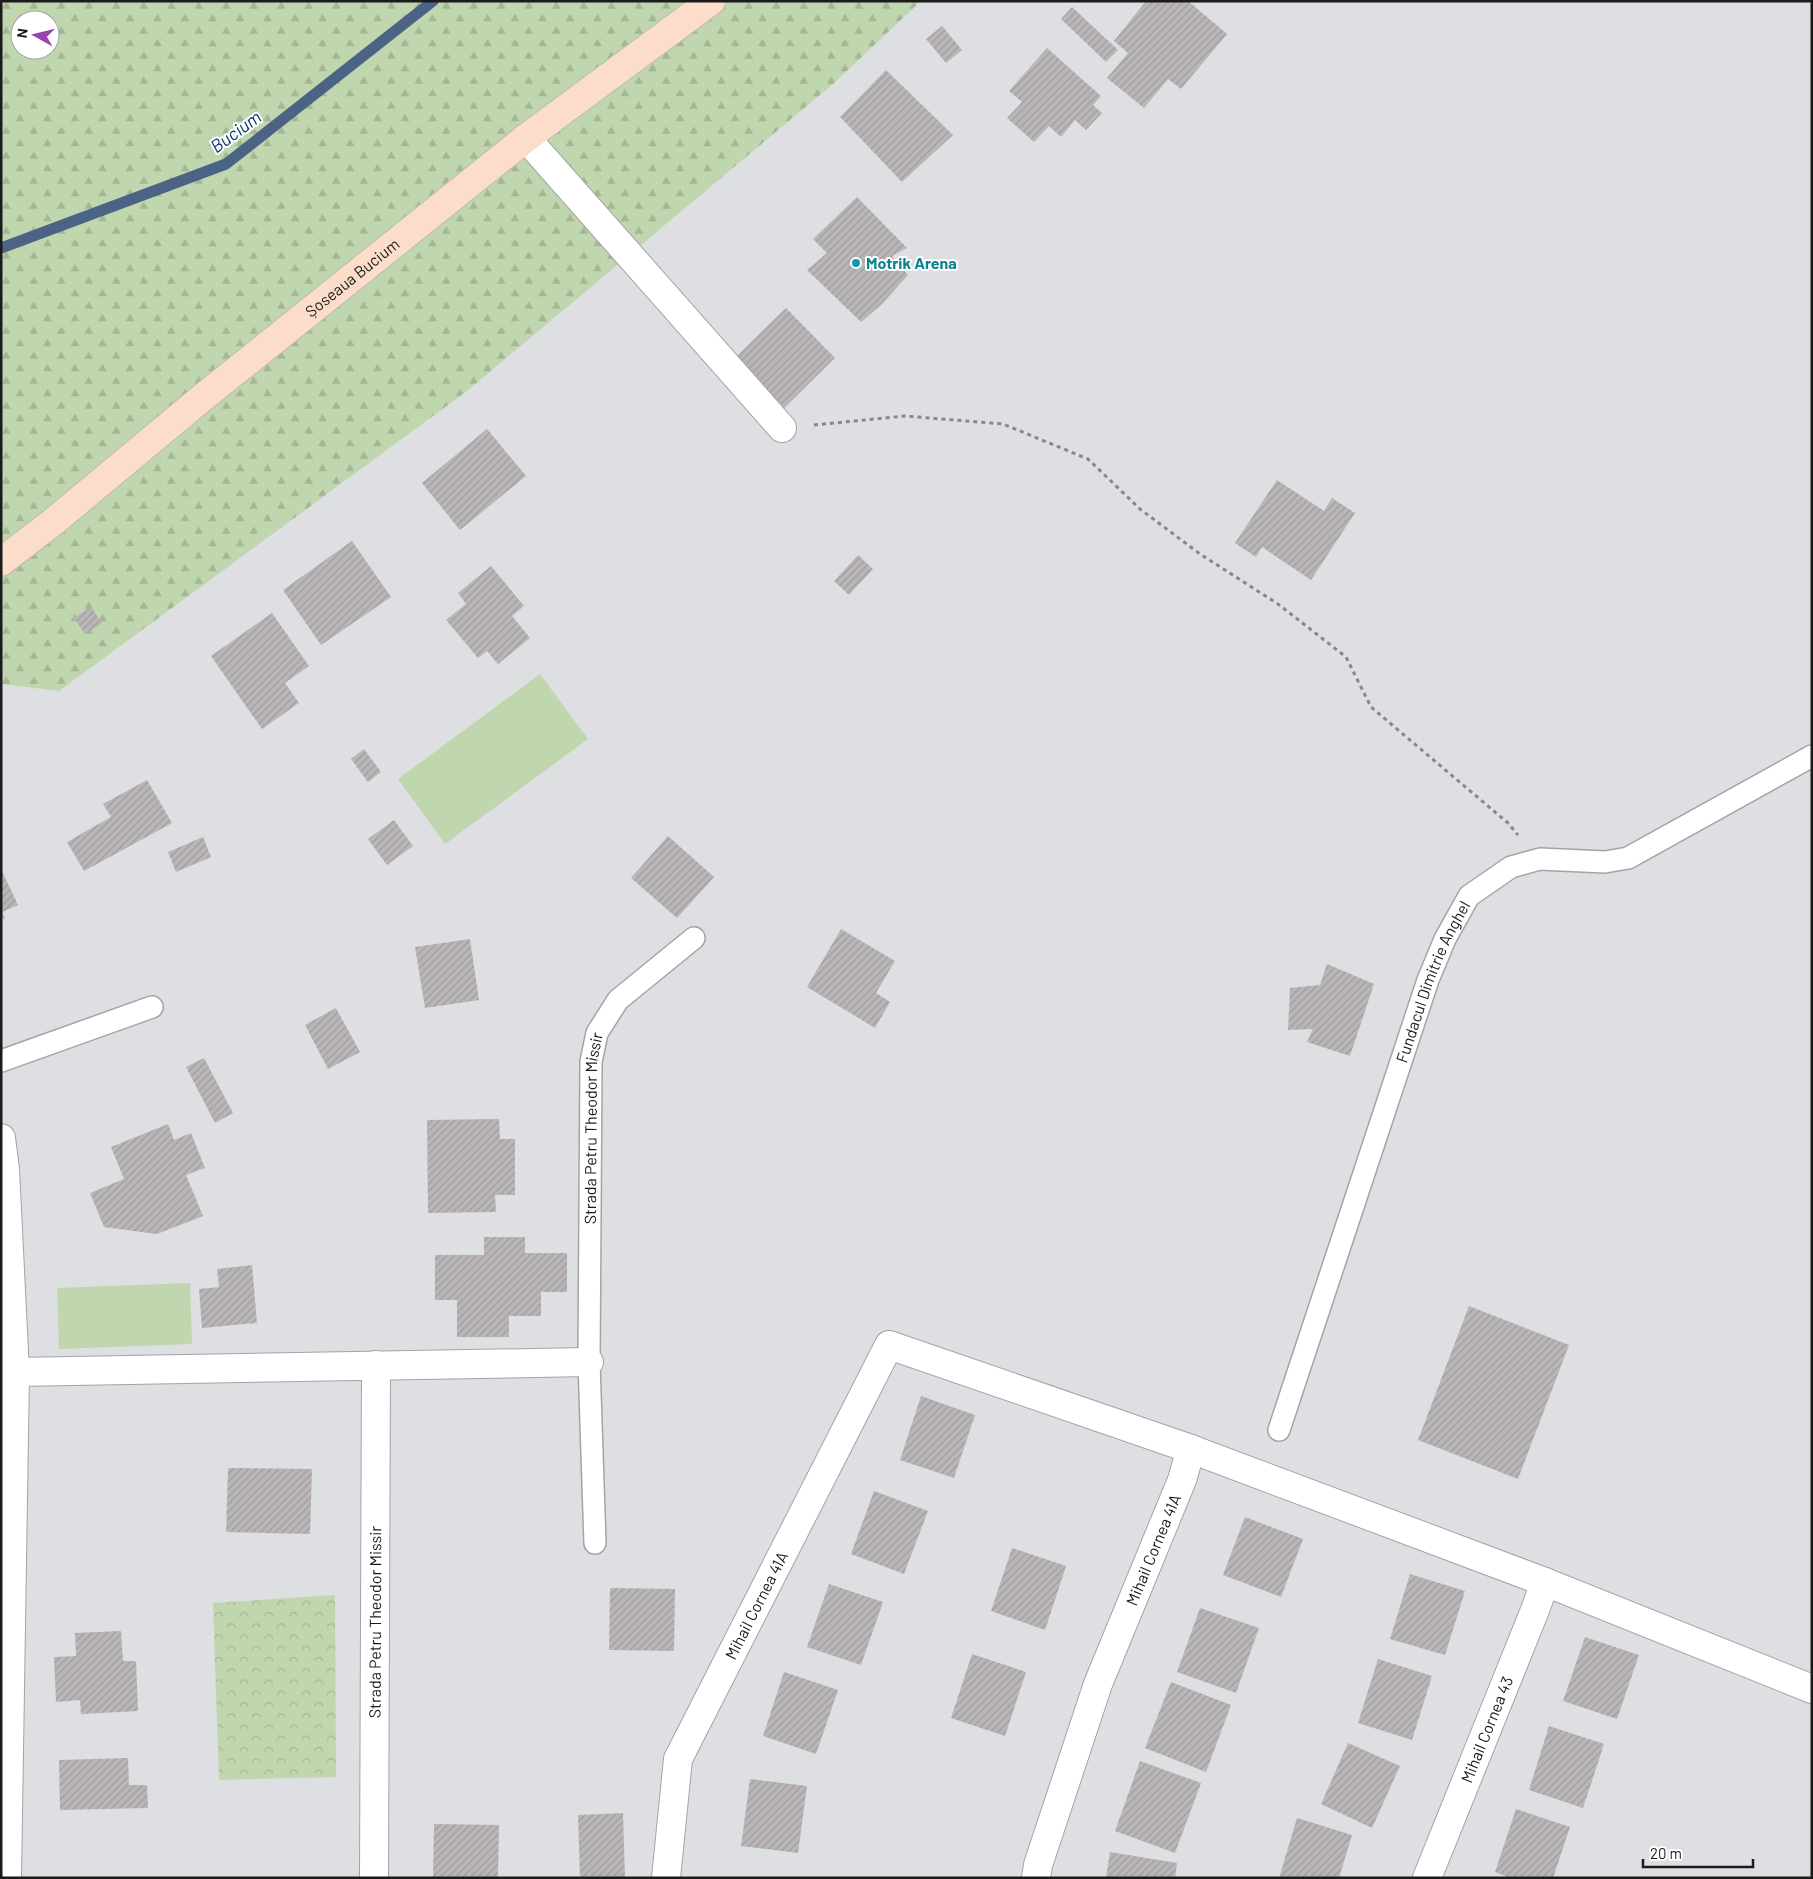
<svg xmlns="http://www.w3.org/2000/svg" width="1813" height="1879" viewBox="0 0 1813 1879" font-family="Barlow,sans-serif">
  <defs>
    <pattern id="forest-firs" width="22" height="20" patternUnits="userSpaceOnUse" patternTransform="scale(1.25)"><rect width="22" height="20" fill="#c0d6ae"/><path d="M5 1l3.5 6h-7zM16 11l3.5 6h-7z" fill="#a4b795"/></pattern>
    <pattern id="park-crowns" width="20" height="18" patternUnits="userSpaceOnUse" patternTransform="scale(1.25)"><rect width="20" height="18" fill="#c0d6ae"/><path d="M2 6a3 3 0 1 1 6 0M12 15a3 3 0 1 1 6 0" fill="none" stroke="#a4b795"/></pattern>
    <pattern id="building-hatch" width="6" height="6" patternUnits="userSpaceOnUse" patternTransform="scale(1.25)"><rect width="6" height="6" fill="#bab6b8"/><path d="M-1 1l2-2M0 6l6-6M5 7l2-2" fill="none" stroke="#9f9c9e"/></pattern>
  </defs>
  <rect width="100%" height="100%" fill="#dddfe2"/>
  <g fill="#c0d6ae">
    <polygon points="540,674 588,739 445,844 398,779"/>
    <polygon points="190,1283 192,1344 59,1349 57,1288"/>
  </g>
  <path fill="url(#forest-firs)" fill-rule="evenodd" d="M1,1H921L833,84L467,391L59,691L1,684ZM20,20H50V50H20Z"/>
  <polygon fill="url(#park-crowns)" points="335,1595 336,1777 219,1780 213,1603"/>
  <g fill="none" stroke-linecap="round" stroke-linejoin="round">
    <polyline stroke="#4b6485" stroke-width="11" points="1,248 226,164 433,1"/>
  </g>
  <g fill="url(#building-hatch)">
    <polygon points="1146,1 1188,1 1227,34 1181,89 1168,79 1144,108 1107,78 1128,53 1114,41"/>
    <polygon points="1072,7 1118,50 1106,62 1061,19"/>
    <polygon points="942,26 962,50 946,63 926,39"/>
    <polygon points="1047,48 1101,96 1093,105 1102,113 1086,130 1075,120 1061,137 1049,126 1034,142 1007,118 1022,102 1009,91"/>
    <polygon points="886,70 953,135 902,182 840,117"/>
    <polygon points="857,197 907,248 892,256 908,275 881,305 861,322 807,270 827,253 813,239"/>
    <polygon points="786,308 835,358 782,410 733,360"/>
    <polygon points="487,429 526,476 460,530 422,483"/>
    <polygon points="1277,480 1324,511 1332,498 1355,513 1311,580 1262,547 1256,557 1235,543"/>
    <polygon points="352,541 391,597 321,645 283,590"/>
    <polygon points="858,555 873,569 849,595 834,581"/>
    <polygon points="491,566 524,606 512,616 530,638 498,664 487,651 478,658 446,620 466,604 458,593"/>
    <polygon points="91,607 102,623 85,634 74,618"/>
    <polygon points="272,613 309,666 285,683 299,703 262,729 211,656"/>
    <polygon points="364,749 381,772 368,782 351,759"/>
    <polygon points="147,780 172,823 84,871 67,842 111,817 103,804"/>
    <polygon points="394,820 413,846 387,865 368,839"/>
    <polygon points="668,836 714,877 677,918 631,878"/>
    <polygon points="203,837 211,857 176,872 168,852"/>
    <polygon points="1,869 18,905 2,912 5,918 1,919"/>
    <polygon points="841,929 895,961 876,993 890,1002 875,1028 807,987"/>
    <polygon points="470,939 479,1000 425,1008 415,947"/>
    <polygon points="1327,964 1374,984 1350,1056 1307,1042 1313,1029 1288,1030 1290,988 1320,985"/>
    <polygon points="336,1008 360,1052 328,1069 305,1025"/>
    <polygon points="204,1058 233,1113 215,1123 186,1067"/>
    <polygon points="499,1119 500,1139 515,1139 515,1195 495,1195 496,1212 428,1213 427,1120"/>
    <polygon points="168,1124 174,1140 191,1133 205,1168 186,1175 203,1216 157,1234 104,1227 90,1193 124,1179 111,1147"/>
    <polygon points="484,1237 525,1237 525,1253 567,1253 567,1292 541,1292 541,1316 509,1316 509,1337 457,1337 457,1300 435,1300 435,1255 484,1255"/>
    <polygon points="252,1265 257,1323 202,1328 199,1289 219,1287 217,1269"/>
    <polygon points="1469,1306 1569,1345 1518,1479 1418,1440"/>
    <polygon points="921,1396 975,1415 954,1478 900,1460"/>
    <polygon points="228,1468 312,1469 310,1534 226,1532"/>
    <polygon points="874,1491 928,1511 904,1574 851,1554"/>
    <polygon points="1245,1517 1303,1539 1281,1597 1223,1575"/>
    <polygon points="1012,1548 1066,1566 1045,1630 991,1611"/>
    <polygon points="1410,1574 1465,1591 1445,1655 1390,1639"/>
    <polygon points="829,1584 883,1602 861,1665 807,1647"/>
    <polygon points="610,1588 675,1589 674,1651 609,1650"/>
    <polygon points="1200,1608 1259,1628 1236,1693 1177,1672"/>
    <polygon points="121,1631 123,1661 136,1661 138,1711 81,1714 80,1700 56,1702 54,1657 76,1656 75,1633"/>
    <polygon points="1585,1637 1639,1655 1617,1719 1563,1701"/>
    <polygon points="972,1654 1026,1672 1005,1736 951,1718"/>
    <polygon points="1378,1659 1432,1676 1412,1740 1358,1723"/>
    <polygon points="784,1672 838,1690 816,1754 763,1736"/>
    <polygon points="1171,1682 1231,1705 1206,1772 1145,1748"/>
    <polygon points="1549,1726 1604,1744 1583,1808 1529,1790"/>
    <polygon points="1348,1743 1400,1766 1372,1828 1321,1804"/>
    <polygon points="128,1758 129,1785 147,1785 148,1808 60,1810 59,1760"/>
    <polygon points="1140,1761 1201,1783 1175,1853 1115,1831"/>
    <polygon points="750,1779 807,1786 798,1853 741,1846"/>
    <polygon points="1516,1809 1570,1827 1553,1878 1510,1878 1495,1872"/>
    <polygon points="623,1813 625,1878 580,1878 578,1815"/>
    <polygon points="1297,1818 1352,1835 1339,1878 1279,1878"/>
    <polygon points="434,1824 499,1825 498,1878 433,1878"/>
    <polygon points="1110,1852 1177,1863 1175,1878 1106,1878"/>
  </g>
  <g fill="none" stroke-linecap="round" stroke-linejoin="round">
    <g stroke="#a2a4a7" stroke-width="24">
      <g id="lane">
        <polyline points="1,1061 152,1007"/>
        <path id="s1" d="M1279,1430L1428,980L1445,939L1469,896L1511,867L1540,859L1605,862L1628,858L1812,756"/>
        <path id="s2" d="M595,1543L589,1362L591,1062L597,1033L618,1000L694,938"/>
      </g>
    </g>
    <g stroke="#a2a4a7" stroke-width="30">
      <g id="street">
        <polyline points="526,138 782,428"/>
        <polyline points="1,1138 5,1169 15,1372 7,1878"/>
        <polyline points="15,1372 589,1362"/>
        <path id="s3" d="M374,1878L376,1365"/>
        <path id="s4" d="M666,1878L678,1759L889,1345L1191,1449L1545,1582L1812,1689"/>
        <path id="s5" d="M1036,1878L1038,1865L1098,1684L1182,1480L1191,1449"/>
        <path id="s6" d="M1427,1878L1535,1610L1545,1582"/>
      </g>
    </g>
    <g stroke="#bbb" stroke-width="30">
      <g id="primary">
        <path id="s7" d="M1,562L53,522L202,398L526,138L711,1"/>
      </g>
    </g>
    <polyline stroke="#87888a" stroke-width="3" stroke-dasharray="4 4" stroke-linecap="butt" points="814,425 905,416 1003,424 1088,459 1140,509 1200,554 1278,604 1346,657 1371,707 1508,823 1518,835"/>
    <use href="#lane" stroke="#fff" stroke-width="21"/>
    <use href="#street" stroke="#fff" stroke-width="28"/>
    <use href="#primary" stroke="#fbddca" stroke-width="28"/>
  </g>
  <circle fill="#0f9aa8" stroke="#fff" stroke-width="2" cx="856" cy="263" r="5"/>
  <g text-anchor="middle" stroke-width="4" stroke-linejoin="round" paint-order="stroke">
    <g font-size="16" font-weight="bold" fill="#0d838f" stroke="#fff" text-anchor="start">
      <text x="866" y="269">Motrik Arena</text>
    </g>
    <g font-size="16" fill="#1b1b1c" stroke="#fff">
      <text dy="6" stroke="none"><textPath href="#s7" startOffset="452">Șoseaua Bucium</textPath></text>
      <text dy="6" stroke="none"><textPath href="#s1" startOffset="474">Fundacul Dimitrie Anghel</textPath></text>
      <text dy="6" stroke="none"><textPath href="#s2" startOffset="415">Strada Petru Theodor Missir</textPath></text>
      <text dy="6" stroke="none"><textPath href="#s5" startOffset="349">Mihail Cornea 41A</textPath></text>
      <text dy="6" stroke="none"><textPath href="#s4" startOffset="292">Mihail Cornea 41A</textPath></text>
      <text dy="6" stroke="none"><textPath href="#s3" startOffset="256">Strada Petru Theodor Missir</textPath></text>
      <text dy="6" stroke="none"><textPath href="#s6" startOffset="160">Mihail Cornea 43</textPath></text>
    </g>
    <g font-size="18" font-style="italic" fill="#00356e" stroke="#fff">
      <text transform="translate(236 132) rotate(-36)" y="6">Bucium</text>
    </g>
  </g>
  <rect width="1813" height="1879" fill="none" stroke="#1b1b1c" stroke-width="5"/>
  <g transform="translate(35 35) rotate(278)"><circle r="24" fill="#ffffff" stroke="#a4a4a4"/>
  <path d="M0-4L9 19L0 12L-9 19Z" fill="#9743b0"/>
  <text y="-8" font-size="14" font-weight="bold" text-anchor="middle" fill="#1b1b1c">N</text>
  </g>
  <path d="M1643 1859v8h110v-8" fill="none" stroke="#1b1b1c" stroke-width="2.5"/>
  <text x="1650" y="1859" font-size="15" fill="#1b1b1c" stroke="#ffffff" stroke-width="4" paint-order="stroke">20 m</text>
</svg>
